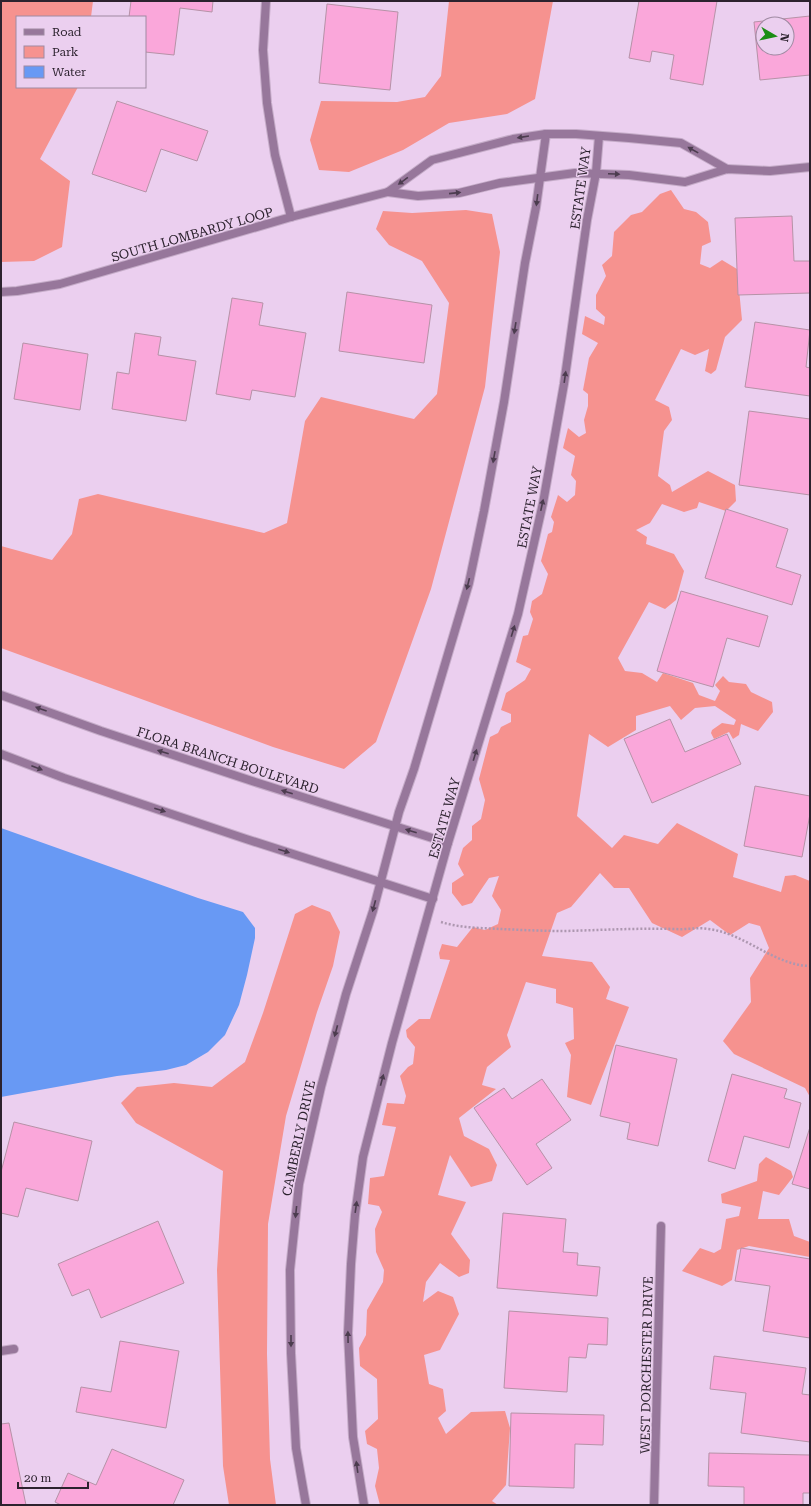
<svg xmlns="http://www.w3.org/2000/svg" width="811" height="1506" viewBox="0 0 811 1506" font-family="'Roboto Serif',serif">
  <rect width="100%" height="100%" fill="#ebcfef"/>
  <g fill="#f6928f">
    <polygon points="1,1 93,1 91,17 17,17 17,87 78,87 40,159 70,181 62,247 34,261 1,262"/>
    <polygon points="449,1 553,1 535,99 507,114 449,123 403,150 349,172 319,170 310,140 321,101 397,102 425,97 441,76"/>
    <polygon points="671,190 684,209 696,212 708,222 711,242 702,246 700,264 710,268 722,260 737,269 742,320 725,337 716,370 711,374 705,371 709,349 695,355 681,349 655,400 669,407 672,420 664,431 658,476 670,485 672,492 708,471 735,485 736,501 726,511 699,502 697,508 684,512 662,504 650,523 636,530 647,537 646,544 674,554 684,571 676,600 665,609 649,602 618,658 625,671 642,673 657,682 663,673 693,683 699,695 715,701 720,691 715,685 723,676 729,682 746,684 751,692 772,702 773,712 758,731 741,724 739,735 733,739 729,732 714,739 711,733 712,730 722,723 734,725 736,720 715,706 695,708 681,720 670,706 636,716 636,730 608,747 589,734 577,816 612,848 624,835 658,844 677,823 738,854 733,877 781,892 785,876 795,875 810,881 810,1097 805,1088 734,1054 723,1041 751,1002 750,978 769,948 760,926 749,923 730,935 710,920 682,937 652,923 629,888 614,888 600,873 571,907 557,913 542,956 592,962 610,987 606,999 629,1007 591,1105 567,1097 571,1055 565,1043 574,1039 573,1008 556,1003 556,989 526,982 507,1035 511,1047 487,1067 482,1085 496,1089 459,1118 464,1136 489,1149 497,1165 492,1181 471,1187 450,1155 438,1195 466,1202 451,1234 470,1260 469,1273 459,1277 440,1263 426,1282 423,1302 438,1291 453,1297 459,1314 440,1350 424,1355 429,1384 443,1389 446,1411 438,1418 446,1434 471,1412 505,1411 510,1428 506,1485 492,1501 498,1505 380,1505 375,1486 379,1468 377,1449 367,1444 365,1431 378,1419 377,1379 360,1366 359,1348 366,1335 367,1310 383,1282 384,1270 376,1252 375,1229 382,1212 379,1206 368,1204 370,1178 384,1176 396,1127 382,1125 387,1103 404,1104 406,1096 400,1076 408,1067 413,1064 415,1047 407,1037 406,1030 419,1019 430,1019 450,960 440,959 439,953 442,944 457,947 473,927 485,930 498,924 501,910 492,896 499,876 489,878 472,903 462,906 452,893 452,883 464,875 458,864 463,848 472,840 472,826 481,819 485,800 479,779 490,737 498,733 501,727 511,722 511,714 501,710 506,693 525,680 531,669 516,662 523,636 528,635 533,619 530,612 532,601 542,594 548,574 541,561 548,534 552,532 554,522 551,517 558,495 567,502 575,495 576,481 571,475 575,456 563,448 568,428 579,437 586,433 584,420 588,406 588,394 583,390 589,358 598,343 582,334 585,316 604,325 605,317 596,309 596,295 606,276 602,265 612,256 614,232 631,215 642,212 660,194"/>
    <polygon points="466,210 492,214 500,252 485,387 431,589 376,742 344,769 273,747 1,648 1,546 52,560 72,534 79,499 98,494 264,533 287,523 305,421 321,397 414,419 437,394 449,303 422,261 389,245 376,229 383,211 412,213"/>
    <polygon points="312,905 330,912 340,932 333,966 317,1012 286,1116 268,1224 267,1354 270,1459 276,1505 229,1505 223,1466 217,1270 223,1171 136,1123 121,1103 137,1087 174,1083 212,1087 245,1062 263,1013 295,914"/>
    <polygon points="766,1157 791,1171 793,1177 779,1195 763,1191 758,1219 789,1219 794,1236 810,1242 810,1257 749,1246 737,1250 732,1280 722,1286 682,1271 700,1248 714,1253 721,1249 726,1219 739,1216 741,1207 722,1203 721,1194 757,1181 759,1164"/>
  </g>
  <polygon fill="#6899f4" points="1,828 198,898 243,912 255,928 255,938 247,975 239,1005 225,1035 208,1052 186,1065 166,1070 117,1076 1,1097"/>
  <g fill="#faa7da" stroke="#b692a7" fill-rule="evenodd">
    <polygon points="131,1 213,1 212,12 180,8 174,55 145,52 145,17 129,17"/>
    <polygon points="639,1 717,1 703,85 670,79 674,55 652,51 650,62 629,58"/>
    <polygon points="327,4 398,12 390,90 319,83"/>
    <path d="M810,16V75L760,80L754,22ZM763,24H787V48H763Z"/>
    <polygon points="117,101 208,131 197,161 161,149 146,192 92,174"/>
    <polygon points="792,216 794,261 810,261 810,293 738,295 735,218"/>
    <polygon points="347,292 432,305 424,363 339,351"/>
    <polygon points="232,298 263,303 259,325 306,333 295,397 252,390 250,400 216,394"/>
    <polygon points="755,322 810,330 806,367 810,368 810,396 745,387"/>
    <polygon points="135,333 161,337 158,355 196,361 186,421 112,409 117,372 129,374"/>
    <polygon points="23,343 88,354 80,410 14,399"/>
    <polygon points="749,411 810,419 810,495 739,485"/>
    <polygon points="726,509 788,529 776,567 801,575 792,605 705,578"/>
    <polygon points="681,591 768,616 759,647 727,638 713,687 657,671"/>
    <polygon points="670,719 685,752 727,734 741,764 652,803 624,739"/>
    <polygon points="755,786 810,796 810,814 802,857 744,846"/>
    <polygon points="616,1045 677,1059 658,1146 627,1139 630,1123 600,1116"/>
    <polygon points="732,1074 787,1089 784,1098 801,1103 789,1148 744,1136 735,1169 708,1161"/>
    <polygon points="542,1079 571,1120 536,1144 552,1168 527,1185 474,1108 504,1088 512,1099"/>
    <polygon points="14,1122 92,1141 78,1201 26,1188 18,1217 1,1213 1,1172"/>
    <polygon points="810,1127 810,1189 792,1184"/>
    <polygon points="503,1213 566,1219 563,1252 578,1253 577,1265 600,1267 597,1296 497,1288"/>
    <polygon points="158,1221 184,1283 101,1318 89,1289 72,1296 58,1264"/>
    <polygon points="741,1248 810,1259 810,1338 763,1331 770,1286 735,1281"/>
    <polygon points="509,1311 608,1318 607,1345 588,1344 586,1358 569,1357 567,1392 504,1388"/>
    <polygon points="120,1341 179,1351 166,1428 76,1412 81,1387 111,1392"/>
    <polygon points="714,1356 806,1368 802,1394 810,1395 810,1442 741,1433 746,1393 710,1389"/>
    <polygon points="511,1413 604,1415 603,1445 575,1444 574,1488 509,1486"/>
    <polygon points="9,1423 26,1505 1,1505 1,1424"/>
    <polygon points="112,1449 184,1480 173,1505 61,1505 55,1502 68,1473 96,1485"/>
    <polygon points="709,1453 810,1455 810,1493 803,1493 803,1505 744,1505 744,1487 708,1486"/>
  </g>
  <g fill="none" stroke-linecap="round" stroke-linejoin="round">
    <g stroke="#c5acc8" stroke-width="10">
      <g id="minor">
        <polyline points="266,1 263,50 267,103 275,155 291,217"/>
        <polyline points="388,192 418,196 459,193 500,183 575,173 629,175 685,182 727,169 770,171 810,167"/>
        <polyline points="1,292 17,291 60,284 291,217 388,192 432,160 513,139 546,134 576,134 629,138 681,143 727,169"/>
        <polyline points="1,695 101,731 252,781 448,843"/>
        <polyline points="1,754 64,778 246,839 433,899"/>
        <polyline points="1,1351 14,1349"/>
        <polyline points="306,1505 296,1448 291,1353 290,1270 299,1184 321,1087 346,994 373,911 399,812 414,769 469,583 484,511 504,402 525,263 536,207 546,134"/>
        <polyline points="364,1505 353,1437 348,1333 351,1264 355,1215 363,1157 392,1043 448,843 518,614 543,503 564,384 587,220 596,173 599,136"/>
        <polyline points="654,1505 661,1226"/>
      </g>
    </g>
    <path stroke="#ad97b0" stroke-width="2.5" stroke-dasharray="2 2" stroke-linecap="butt" d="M441,922C460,928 482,928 501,929C522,930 544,931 565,931C602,930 638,928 675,929C686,930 697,927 708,929C745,933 773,965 810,966"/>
    <use href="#minor" stroke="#97779b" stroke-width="8"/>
  </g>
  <defs><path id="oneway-solid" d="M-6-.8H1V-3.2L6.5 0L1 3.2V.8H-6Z"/></defs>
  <g fill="#4c3c4f">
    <use href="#oneway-solid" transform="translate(523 137) rotate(171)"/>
    <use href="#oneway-solid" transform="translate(693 150) rotate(-151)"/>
    <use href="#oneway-solid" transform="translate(614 174) rotate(3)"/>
    <use href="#oneway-solid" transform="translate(403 181) rotate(144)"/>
    <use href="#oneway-solid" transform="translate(455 193) rotate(-6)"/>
    <use href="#oneway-solid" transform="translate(537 200) rotate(97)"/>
    <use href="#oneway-solid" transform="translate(515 328) rotate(99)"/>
    <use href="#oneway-solid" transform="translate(565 377) rotate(-82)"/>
    <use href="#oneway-solid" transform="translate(494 457) rotate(100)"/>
    <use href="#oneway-solid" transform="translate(542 505) rotate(-78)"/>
    <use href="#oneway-solid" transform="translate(468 584) rotate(104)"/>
    <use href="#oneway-solid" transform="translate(513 631) rotate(-73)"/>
    <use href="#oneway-solid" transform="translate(41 709) rotate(-160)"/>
    <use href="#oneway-solid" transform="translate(163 752) rotate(-162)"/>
    <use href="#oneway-solid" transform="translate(475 755) rotate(-73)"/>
    <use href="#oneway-solid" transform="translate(37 768) rotate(21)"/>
    <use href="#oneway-solid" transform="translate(287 792) rotate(-163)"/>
    <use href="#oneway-solid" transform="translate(160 810) rotate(18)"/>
    <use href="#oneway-solid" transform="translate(411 831) rotate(-162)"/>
    <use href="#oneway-solid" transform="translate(284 851) rotate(18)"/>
    <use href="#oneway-solid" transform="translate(374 906) rotate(105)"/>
    <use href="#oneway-solid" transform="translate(336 1031) rotate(105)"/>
    <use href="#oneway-solid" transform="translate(382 1080) rotate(-75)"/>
    <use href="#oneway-solid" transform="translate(356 1207) rotate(-82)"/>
    <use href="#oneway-solid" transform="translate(296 1212) rotate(96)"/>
    <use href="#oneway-solid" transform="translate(348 1337) rotate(-91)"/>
    <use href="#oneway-solid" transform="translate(291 1341) rotate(90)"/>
    <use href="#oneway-solid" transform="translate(357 1467) rotate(-98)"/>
  </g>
  <g text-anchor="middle" stroke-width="3" stroke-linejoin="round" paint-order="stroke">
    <g font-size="13" fill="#2c222e" stroke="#ebcfef">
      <text transform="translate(580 188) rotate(-82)" y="5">ESTATE WAY</text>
      <text transform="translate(192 234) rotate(-16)" y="5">SOUTH LOMBARDY LOOP</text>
      <text transform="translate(529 507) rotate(-79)" y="5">ESTATE WAY</text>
      <text transform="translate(228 760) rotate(18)" y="5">FLORA BRANCH BOULEVARD</text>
      <text transform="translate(444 818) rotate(-74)" y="5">ESTATE WAY</text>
      <text transform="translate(298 1138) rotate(-78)" y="5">CAMBERLY DRIVE</text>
      <text transform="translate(646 1365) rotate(-89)" y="5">WEST DORCHESTER DRIVE</text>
    </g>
  </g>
  <rect width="811" height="1506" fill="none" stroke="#2c222e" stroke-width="4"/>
  <rect x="16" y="16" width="130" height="72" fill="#ebcfef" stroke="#9f8aa2"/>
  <rect x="24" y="29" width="20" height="6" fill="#97779b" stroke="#9f8aa2"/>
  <text x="52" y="36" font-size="12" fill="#2c222e">Road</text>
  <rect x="24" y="46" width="20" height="12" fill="#f6928f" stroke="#9f8aa2"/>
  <text x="52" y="56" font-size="12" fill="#2c222e">Park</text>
  <rect x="24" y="66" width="20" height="12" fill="#6899f4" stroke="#9f8aa2"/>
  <text x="52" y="76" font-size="12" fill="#2c222e">Water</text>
  <g transform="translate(775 36) rotate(99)"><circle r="19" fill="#ebcfef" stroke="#9f8aa2"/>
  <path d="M0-3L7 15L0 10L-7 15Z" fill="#1b8d14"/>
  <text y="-6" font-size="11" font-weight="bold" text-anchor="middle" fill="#2c222e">N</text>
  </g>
  <path d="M18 1482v6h70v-6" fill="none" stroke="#2c222e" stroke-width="2"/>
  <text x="24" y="1482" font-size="12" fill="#2c222e" stroke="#ebcfef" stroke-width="3" paint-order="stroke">20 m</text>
</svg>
